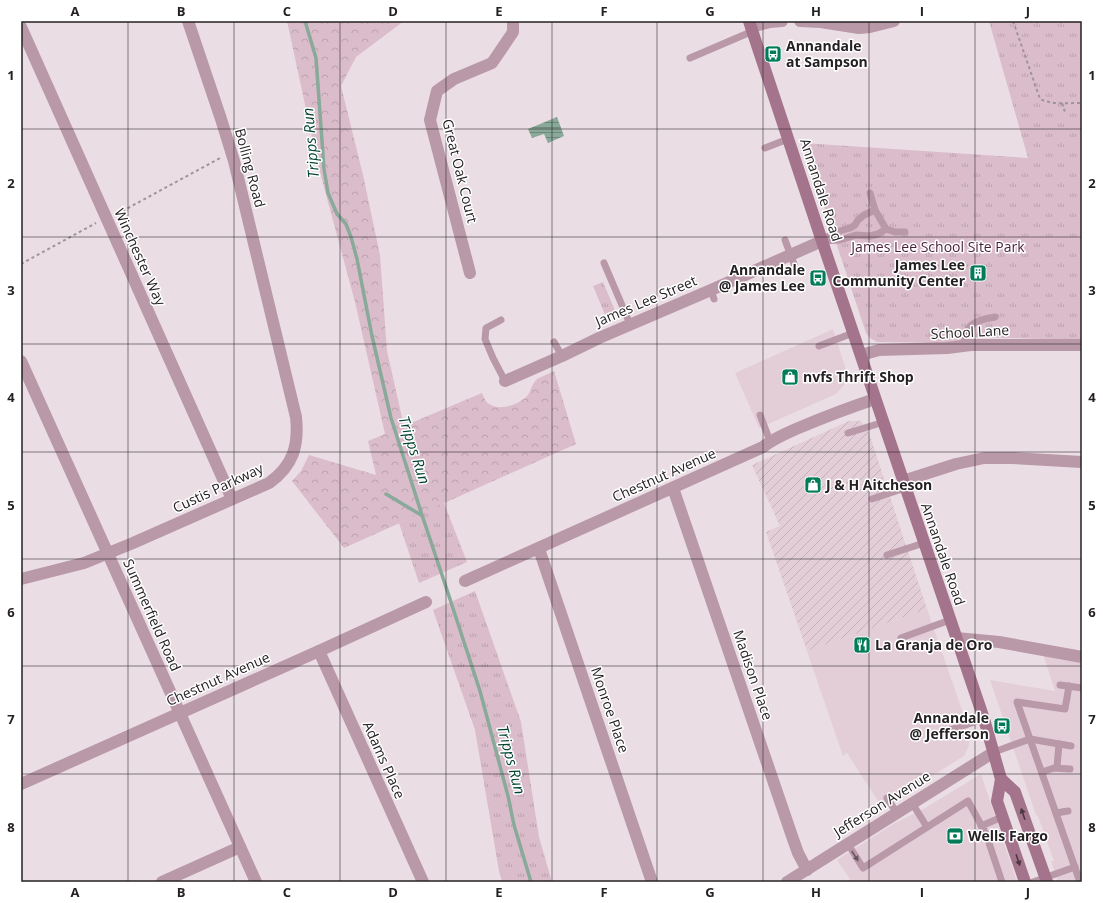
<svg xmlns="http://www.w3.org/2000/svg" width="1103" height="903" viewBox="0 0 1103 903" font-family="'Open Sans',sans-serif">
  <defs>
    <pattern id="industrial-furrows" width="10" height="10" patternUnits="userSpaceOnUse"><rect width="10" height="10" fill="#e3ced8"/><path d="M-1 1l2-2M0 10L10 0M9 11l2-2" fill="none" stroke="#c3b1b9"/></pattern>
    <pattern id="forest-crowns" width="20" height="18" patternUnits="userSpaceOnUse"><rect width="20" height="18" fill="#dbbccb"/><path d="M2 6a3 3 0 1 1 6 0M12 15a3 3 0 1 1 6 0" fill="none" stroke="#bca1ae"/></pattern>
    <pattern id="park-tufts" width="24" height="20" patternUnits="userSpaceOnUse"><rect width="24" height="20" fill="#dbbccb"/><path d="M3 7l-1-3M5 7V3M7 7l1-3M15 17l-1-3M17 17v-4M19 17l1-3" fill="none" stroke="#bca1ae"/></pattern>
    <pattern id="water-rules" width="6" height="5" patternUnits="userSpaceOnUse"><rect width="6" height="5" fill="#89a99a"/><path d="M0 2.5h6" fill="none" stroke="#70897d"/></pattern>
  </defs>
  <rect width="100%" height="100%" fill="#ebdde4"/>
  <g fill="#e3ced8">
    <polygon points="833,329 847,373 845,384 836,394 759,428 735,373"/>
    <polygon points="927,609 970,733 969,745 964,756 882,807 847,753 843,756 807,651"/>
    <polygon points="1043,654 1082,660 1082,882 1058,882 1051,861 1054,861 1038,816 1036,815 990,680 1055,691"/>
    <polygon points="981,774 1017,882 852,882 837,860 895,823 925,808"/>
  </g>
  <polygon fill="url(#industrial-furrows)" points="849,421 861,421 869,433 927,609 807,651 766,532 780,526 752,465"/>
  <path fill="url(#forest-crowns)" d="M287,21H404L356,57L341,86L363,175L380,255L387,351L404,426L482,393C484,398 486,403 491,405C502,411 520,404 528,395C531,390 532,384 537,379C542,376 549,374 554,371L576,444L344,548L292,481L301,471L309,455L376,475L368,441L385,434L355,302L318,165Z"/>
  <g fill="url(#park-tufts)">
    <polygon points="989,21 1082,21 1082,340 967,337 960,341 952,343 877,342 870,338 866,333 803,143 1028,158"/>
    <polygon points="603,282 616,313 606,317 593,286"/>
    <polygon points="444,503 467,562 419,583 399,523"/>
    <polygon points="475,591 521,722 539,837 552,882 502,882 499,871 475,730 433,610"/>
  </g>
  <polygon fill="url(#water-rules)" points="557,117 564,136 548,143 544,134 532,138 528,129"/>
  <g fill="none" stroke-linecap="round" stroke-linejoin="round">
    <g stroke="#89a99a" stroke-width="3.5">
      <polyline points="305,21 316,58 324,169 328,193 337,214 346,224 351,237 357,259 372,336 391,418 422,515 447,590 480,691 508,796 514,825 531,882"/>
      <polyline points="386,494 421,515"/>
    </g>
    <g stroke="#9e9499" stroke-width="2" stroke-dasharray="3 3" stroke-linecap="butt">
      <path d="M1013,21L1040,99C1052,105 1067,103 1080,103L1082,107"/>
      <polyline points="1062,103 1065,112"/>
      <polyline points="117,214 222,157"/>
      <polyline points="21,264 96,223"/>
    </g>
    <g stroke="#b998a8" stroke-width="7">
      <polyline points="690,58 753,31"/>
      <polyline points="765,148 788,139"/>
      <polyline points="870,193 875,210 886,229 895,232 905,232"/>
      <polyline points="785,240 794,264"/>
      <polyline points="822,240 836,232 850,228 855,225 858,220 864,215 875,210"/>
      <polyline points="822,241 840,240 856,235 870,236 878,234 886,229"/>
      <polyline points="604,263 630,324"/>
      <polyline points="711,290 714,299"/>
      <polyline points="501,320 486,328 485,339 493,358 505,381"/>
      <polyline points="554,342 562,356"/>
      <polyline points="819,346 853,333"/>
      <path d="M964,346C965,342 965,337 966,333C969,321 985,319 995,317"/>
      <polyline points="760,415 770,441"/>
      <polyline points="848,433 884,422"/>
      <polyline points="872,499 905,488"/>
      <polyline points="887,555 924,543"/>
      <polyline points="901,638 950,620"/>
      <polyline points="1060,685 1082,688"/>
      <polyline points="1069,686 1065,709 1017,702 1080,882"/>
      <polyline points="934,735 984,719"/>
      <polyline points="994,752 1030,739 1071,746"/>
      <polyline points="1057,767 1059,744"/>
      <polyline points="1042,772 1054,768 1070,769"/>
      <polyline points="887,798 897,813"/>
      <polyline points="912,803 927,827"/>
      <polyline points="1056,813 1068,811"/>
      <polyline points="981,826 1002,817"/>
      <polyline points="848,844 863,868 968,801 986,834 1002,882"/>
      <polyline points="1033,882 1075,867"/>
    </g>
    <g stroke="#b998a8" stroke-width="12">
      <polyline points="800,21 821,22 859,28 870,27 894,21"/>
      <polyline points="21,27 232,499"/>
      <polyline points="751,27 770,22 782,21"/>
      <polyline points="470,273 430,120 437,91 454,79 492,63 513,32 513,21"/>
      <polyline points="861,355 879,350 947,348 971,345 1082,345"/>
      <polyline points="21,361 256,882"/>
      <polyline points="505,381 562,356 599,338 711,290 822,241"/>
      <polyline points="903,481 956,464 984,458 1012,458 1082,462"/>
      <polyline points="673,488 793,839 798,853 807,870"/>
      <polyline points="539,549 652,882"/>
      <path d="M21,579L84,563L133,543L269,483C293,466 299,446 296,417L234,161L221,119L188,21"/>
      <path d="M465,581L763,447C773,439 785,434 796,429C822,418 848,408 875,399"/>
      <polyline points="956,638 999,642 1082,657"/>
      <polyline points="319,651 423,882"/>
      <polyline points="21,784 319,651 426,602"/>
      <polyline points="162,882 240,847"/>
      <polyline points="787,882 994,752"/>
    </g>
    <g stroke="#a4738c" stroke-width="12">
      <polyline points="749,21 822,241 984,719 1001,779 997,801 1025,882"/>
      <polyline points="1001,779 1015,792 1047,882"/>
    </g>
  </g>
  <defs><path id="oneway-solid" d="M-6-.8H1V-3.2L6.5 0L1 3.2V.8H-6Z"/></defs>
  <g fill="#4b3942">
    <use href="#oneway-solid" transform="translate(1023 814) rotate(-109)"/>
    <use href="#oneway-solid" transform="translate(1018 860) rotate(71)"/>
  </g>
  <use fill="#68565e" href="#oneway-solid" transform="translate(855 856) rotate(57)"/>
  <path fill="none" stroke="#252022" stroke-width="1" stroke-opacity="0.55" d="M128,21V882M234,21V882M340,21V882M446,21V882M552,21V882M657,21V882M763,21V882M869,21V882M975,21V882M21,129H1082M21,237H1082M21,344H1082M21,452H1082M21,559H1082M21,666H1082M21,774H1082"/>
  <defs>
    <g id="bus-square" transform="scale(0.9)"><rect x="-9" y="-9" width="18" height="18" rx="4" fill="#027b58" stroke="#fff"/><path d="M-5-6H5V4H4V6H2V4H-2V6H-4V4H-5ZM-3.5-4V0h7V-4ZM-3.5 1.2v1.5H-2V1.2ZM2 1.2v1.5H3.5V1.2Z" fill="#fff"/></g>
    <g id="building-square" transform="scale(0.9)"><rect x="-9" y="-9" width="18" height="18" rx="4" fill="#027b58" stroke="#fff"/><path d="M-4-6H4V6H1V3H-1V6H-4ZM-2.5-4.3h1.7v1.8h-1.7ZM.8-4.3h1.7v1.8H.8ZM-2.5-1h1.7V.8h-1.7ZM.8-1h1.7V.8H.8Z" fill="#fff"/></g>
    <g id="shop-square" transform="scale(0.9)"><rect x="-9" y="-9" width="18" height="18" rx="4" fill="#027b58" stroke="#fff"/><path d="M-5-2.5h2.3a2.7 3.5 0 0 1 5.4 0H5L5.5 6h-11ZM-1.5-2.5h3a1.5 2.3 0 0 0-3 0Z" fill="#fff"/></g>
    <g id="restaurant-square" transform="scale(0.9)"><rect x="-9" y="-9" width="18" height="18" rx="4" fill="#027b58" stroke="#fff"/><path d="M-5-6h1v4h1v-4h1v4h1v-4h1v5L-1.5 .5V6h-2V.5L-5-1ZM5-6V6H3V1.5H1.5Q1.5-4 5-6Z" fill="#fff"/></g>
    <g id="bank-square" transform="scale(0.9)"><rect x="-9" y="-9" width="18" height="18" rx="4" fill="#027b58" stroke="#fff"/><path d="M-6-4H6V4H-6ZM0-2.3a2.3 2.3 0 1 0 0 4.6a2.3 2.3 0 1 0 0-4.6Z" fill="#fff"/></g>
  </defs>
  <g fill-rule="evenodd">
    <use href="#bus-square" x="773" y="54"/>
    <use href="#building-square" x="978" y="273"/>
    <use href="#bus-square" x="818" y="278"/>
    <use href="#shop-square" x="790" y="377"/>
    <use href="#shop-square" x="813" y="485"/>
    <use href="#restaurant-square" x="862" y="645"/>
    <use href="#bus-square" x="1002" y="726"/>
    <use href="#bank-square" x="955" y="836"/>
  </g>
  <g text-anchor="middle" stroke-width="3" stroke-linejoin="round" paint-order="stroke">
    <g font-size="14" font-weight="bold" fill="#252022" stroke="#fff" text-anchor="start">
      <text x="786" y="51">Annandale<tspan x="786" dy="16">at Sampson</tspan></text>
      <text x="965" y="270" text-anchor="end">James Lee<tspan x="965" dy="16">Community Center</tspan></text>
      <text x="805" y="275" text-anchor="end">Annandale<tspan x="805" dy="16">@ James Lee</tspan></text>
      <text x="803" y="382">nvfs Thrift Shop</text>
      <text x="826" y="490">J &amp; H Aitcheson</text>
      <text x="875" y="650">La Granja de Oro</text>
      <text x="989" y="723" text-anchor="end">Annandale<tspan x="989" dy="16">@ Jefferson</tspan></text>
      <text x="968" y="841">Wells Fargo</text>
    </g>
    <g font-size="14" fill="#252022" stroke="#fff">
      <text transform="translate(250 168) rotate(75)" y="5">Bolling Road</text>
      <text transform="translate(460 171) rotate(76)" y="5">Great Oak Court</text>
      <text transform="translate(821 190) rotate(72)" y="5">Annandale Road</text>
      <text transform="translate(140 257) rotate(66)" y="5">Winchester Way</text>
      <text transform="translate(646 301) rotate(-23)" y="5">James Lee Street</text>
      <text transform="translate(970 332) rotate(-3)" y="5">School Lane</text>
      <text transform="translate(664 475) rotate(-24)" y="5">Chestnut Avenue</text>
      <text transform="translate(218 488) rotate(-25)" y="5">Custis Parkway</text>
      <text transform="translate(943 554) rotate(71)" y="5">Annandale Road</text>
      <text transform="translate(152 615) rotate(66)" y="5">Summerfield Road</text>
      <text transform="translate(753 675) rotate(71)" y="5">Madison Place</text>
      <text transform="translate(218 679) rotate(-24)" y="5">Chestnut Avenue</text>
      <text transform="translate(610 710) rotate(71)" y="5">Monroe Place</text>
      <text transform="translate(384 760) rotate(66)" y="5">Adams Place</text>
      <text transform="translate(882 804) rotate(-32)" y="5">Jefferson Avenue</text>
    </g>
    <g font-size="14" fill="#491f37" stroke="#fff">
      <text x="938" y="252">James Lee School Site Park</text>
    </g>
    <g font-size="15" font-style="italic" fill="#00432e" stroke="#fff">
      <text transform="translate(311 143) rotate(-95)" y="5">Tripps Run</text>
      <text transform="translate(414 450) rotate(72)" y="5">Tripps Run</text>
      <text transform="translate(511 760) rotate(75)" y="5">Tripps Run</text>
    </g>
  </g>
  <rect width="1103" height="903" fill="none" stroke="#ffffff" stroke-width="44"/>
  <rect x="22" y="22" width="1059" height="859" fill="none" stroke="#252022" stroke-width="1.5"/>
  <g font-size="13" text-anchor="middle" font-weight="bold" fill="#252022">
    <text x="75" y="16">A</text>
    <text x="181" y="16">B</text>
    <text x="287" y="16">C</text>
    <text x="393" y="16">D</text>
    <text x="499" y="16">E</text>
    <text x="604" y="16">F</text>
    <text x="710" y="16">G</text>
    <text x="816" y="16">H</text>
    <text x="922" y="16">I</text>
    <text x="1028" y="16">J</text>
    <text x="11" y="80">1</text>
    <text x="1092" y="80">1</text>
    <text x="11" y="188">2</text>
    <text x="1092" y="188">2</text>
    <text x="11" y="295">3</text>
    <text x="1092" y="295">3</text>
    <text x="11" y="402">4</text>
    <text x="1092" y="402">4</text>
    <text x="11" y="510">5</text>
    <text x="1092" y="510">5</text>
    <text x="11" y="617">6</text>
    <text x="1092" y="617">6</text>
    <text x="11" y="724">7</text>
    <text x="1092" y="724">7</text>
    <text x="11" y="832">8</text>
    <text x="1092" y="832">8</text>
    <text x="75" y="897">A</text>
    <text x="181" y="897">B</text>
    <text x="287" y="897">C</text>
    <text x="393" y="897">D</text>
    <text x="499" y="897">E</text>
    <text x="604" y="897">F</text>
    <text x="710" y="897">G</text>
    <text x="816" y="897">H</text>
    <text x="922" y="897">I</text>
    <text x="1028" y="897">J</text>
  </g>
</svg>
